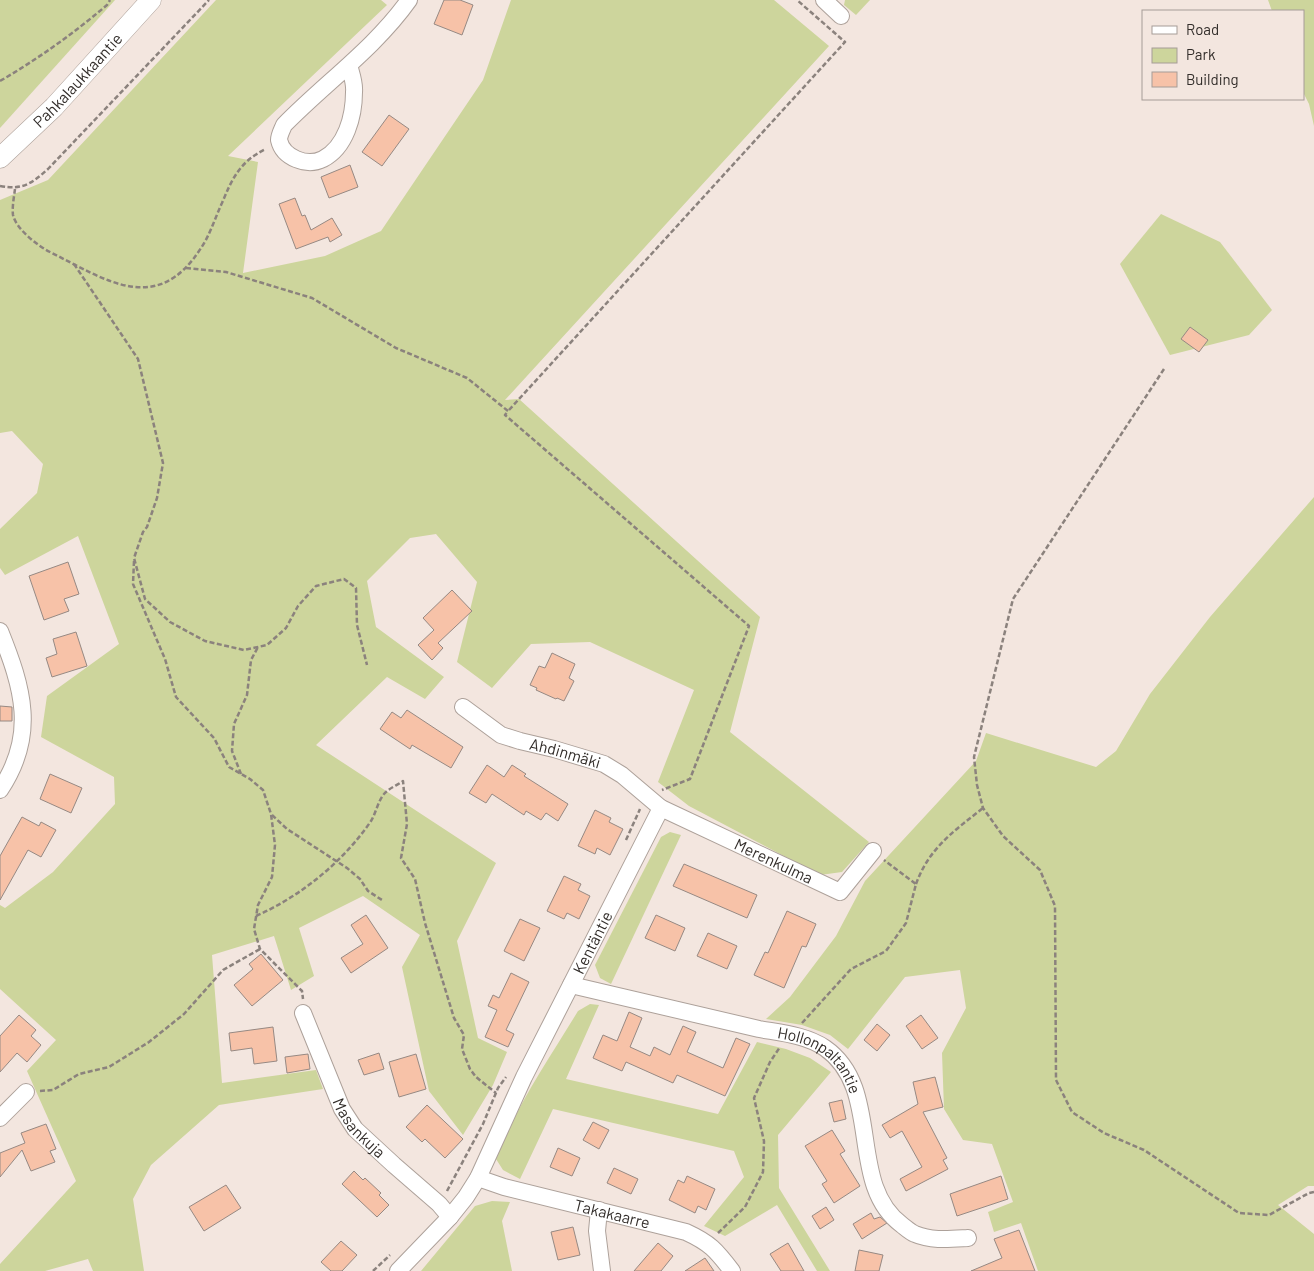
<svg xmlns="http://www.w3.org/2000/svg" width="1314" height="1271" viewBox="0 0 1314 1271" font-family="Barlow,sans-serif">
  <rect width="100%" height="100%" fill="#f3e6df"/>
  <g fill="#cdd59c">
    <polygon points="0,0 115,0 0,128"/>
    <polygon points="216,0 381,0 387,5 228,156 258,162 243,273 325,256 381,231 483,80 511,0 774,0 829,46 505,400 519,399 760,617 730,732 869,842 842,872 820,875 689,806 658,782 694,690 590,642 531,644 492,688 457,662 477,582 436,534 410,538 367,581 376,627 444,677 425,699 387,677 316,745 496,863 457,941 478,1038 507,1052 493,1085 463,1135 429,1091 402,967 420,935 363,896 299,928 314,976 291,990 274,936 212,955 222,1083 316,1070 323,1089 219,1105 151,1165 133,1199 144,1271 93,1271 88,1259 45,1271 0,1271 0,1264 76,1181 27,1071 56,1040 0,989 0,905 5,908 53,872 115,804 114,777 41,737 47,696 119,644 78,536 5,575 0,568 0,529 37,493 43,464 12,431 0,433 0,200 48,180"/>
    <polygon points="845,0 870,0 856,15 844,5"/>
    <polygon points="1268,0 1314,0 1314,126 1309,104 1303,92 1303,11 1272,11"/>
    <polygon points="1161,214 1220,242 1272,310 1249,335 1170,355 1120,264"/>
    <polygon points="1314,497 1314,1186 1308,1186 1278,1205 1314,1234 1314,1271 1038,1271 1021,1223 994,1232 988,1212 1013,1202 992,1144 963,1140 944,1109 942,1053 966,1008 960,970 905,977 848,1049 830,1035 802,1025 766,1019 790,997 836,936 865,881 976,761 986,733 1096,767 1116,751 1150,694 1210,617"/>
    <polygon points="670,832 681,835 611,984 600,978 595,965 661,837"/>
    <path d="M590,1004L599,1005L566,1079L718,1114L757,1042L786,1049L810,1058L831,1072L778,1135L779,1188L830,1271H817L777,1205L725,1236L704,1226L744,1177L734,1151L553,1109L520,1179L503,1170L496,1159C516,1106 549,1059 578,1011Z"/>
    <polygon points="492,1201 510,1202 502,1221 512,1271 421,1271 475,1206"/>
  </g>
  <g fill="#f7c2a8" stroke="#968983">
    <polygon points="444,0 460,0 473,5 462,35 434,24"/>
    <polygon points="389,115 409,129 382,166 362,152"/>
    <polygon points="350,165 358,187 329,198 321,177"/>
    <polygon points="295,198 302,216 305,215 311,230 332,218 342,235 330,242 328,237 296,249 279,204"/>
    <polygon points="1190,327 1208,340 1199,352 1181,339"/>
    <polygon points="68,562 79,594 64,599 69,611 44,620 29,576"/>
    <polygon points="452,590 472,611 438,643 443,648 432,660 418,645 434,630 423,618"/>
    <polygon points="76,632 87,666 52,677 46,658 57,654 53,639"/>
    <polygon points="552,653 575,664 569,678 574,681 564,701 557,698 556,699 536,690 537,688 530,685 539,666 545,668"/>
    <polygon points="0,706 12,707 12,721 0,721"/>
    <polygon points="407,710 463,747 451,768 412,745 410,749 380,729 392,712 401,718"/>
    <polygon points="487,765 504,777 512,765 526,774 524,776 568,804 558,821 546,813 541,820 526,811 524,815 492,794 486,803 469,793"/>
    <polygon points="50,774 82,788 71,813 40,799"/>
    <polygon points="595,810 611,818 609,822 623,829 610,855 597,848 595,854 578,846"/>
    <polygon points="22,817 39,826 41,822 56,830 41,857 28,850 0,900 0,856"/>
    <polygon points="684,864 757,895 747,918 673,886"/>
    <polygon points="564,876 581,884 578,890 590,896 579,919 567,913 564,919 547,911"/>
    <polygon points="787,911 816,924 806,947 802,946 784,988 754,975 765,952 768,953"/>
    <polygon points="366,915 388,948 351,973 341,958 363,944 351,925"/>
    <polygon points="656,915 685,928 675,951 645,938"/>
    <polygon points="520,919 540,928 524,961 504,951"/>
    <polygon points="708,933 737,946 727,969 697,956"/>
    <polygon points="261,954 283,980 252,1006 234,985 253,969 249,964"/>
    <polygon points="511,973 529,982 506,1030 514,1034 508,1047 485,1037 497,1010 488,1006 493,995 499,998"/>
    <polygon points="629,1012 642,1018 630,1047 650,1056 654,1047 670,1055 683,1026 696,1032 687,1052 723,1068 736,1038 750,1044 725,1096 677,1075 673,1083 626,1062 622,1071 593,1058 603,1035 617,1041"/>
    <polygon points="19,1015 36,1030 31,1036 41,1045 27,1062 17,1053 0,1072 0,1036"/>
    <polygon points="921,1015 938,1038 922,1049 906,1026"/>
    <polygon points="877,1024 890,1035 877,1051 864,1040"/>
    <polygon points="273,1027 277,1061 254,1064 252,1048 231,1051 229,1033"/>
    <polygon points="379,1053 384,1069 364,1075 358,1060"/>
    <polygon points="308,1054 310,1069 287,1073 285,1057"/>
    <polygon points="416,1054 426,1089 399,1097 389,1062"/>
    <polygon points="935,1077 943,1107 923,1112 947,1158 943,1160 948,1169 906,1191 900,1179 922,1167 902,1131 890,1138 882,1125 918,1104 913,1082"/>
    <polygon points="842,1100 846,1119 834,1122 829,1103"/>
    <polygon points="427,1105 463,1139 445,1158 425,1139 422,1142 406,1127"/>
    <polygon points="593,1122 609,1130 599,1149 583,1140"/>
    <polygon points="46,1124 56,1149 50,1151 55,1162 31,1171 22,1150 0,1177 0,1153 25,1143 21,1133"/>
    <polygon points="832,1130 845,1151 840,1154 860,1186 834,1203 822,1184 827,1181 805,1146"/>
    <polygon points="558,1148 580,1158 572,1176 550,1167"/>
    <polygon points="614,1168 638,1179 631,1194 607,1183"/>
    <polygon points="354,1171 363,1180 365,1178 381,1193 379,1195 389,1205 377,1217 342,1184"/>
    <polygon points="687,1176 715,1189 706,1210 698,1206 695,1213 669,1200 678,1180 684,1183"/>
    <polygon points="1001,1176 1008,1199 957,1216 950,1194"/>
    <polygon points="226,1185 241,1208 204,1231 189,1207"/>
    <polygon points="826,1207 834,1220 820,1229 812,1216"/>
    <polygon points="871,1213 874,1219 880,1217 887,1223 862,1239 853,1224"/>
    <polygon points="573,1227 580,1255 558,1260 551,1232"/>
    <polygon points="1019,1230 1035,1271 971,1271 1002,1258 994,1239"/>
    <polygon points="341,1241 357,1255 342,1271 331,1271 321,1262"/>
    <polygon points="658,1243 673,1256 661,1271 634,1271"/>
    <polygon points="788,1243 804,1271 781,1271 770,1254"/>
    <polygon points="859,1250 883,1255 879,1271 855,1271"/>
    <polygon points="705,1258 714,1271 685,1271"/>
  </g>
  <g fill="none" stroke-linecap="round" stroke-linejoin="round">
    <g stroke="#ada19a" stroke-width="18">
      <g id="minor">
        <polyline points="824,0 841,16"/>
        <path d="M349,65C351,73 355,83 354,92C354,116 346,147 323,159C307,167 283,158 279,140C279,135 282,130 284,125C325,83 375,48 409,0"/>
        <path d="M0,631C23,688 37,735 0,790"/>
        <path id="s1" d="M463,707L501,735L520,741L554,749L604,764L622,775L661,808L840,892L873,851"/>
        <path id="s2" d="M571,985L759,1029C781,1033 806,1035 825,1048C884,1089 846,1184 902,1225C906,1228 910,1232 915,1234C931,1241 950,1239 968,1238"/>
        <path id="s3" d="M303,1013L342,1109L355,1129L394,1165L439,1204L450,1217"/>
        <polyline points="0,1118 26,1092"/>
        <path id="s4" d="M478,1178L504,1187L686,1232C710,1243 716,1250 732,1271"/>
        <polyline points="599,1210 597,1231 602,1271"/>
        <path id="s5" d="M398,1271L450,1217L466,1197L478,1178L524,1077L661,808"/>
      </g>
    </g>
    <g stroke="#ada19a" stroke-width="21">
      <g id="tertiary">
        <path id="s6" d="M0,158L54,107L151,0"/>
      </g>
    </g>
    <g stroke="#8b827d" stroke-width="2.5" stroke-dasharray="5 2.5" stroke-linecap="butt">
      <path d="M0,81C38,59 74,33 107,5L110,0"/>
      <path d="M0,186C23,190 31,184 48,169L209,0"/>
      <path d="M15,189C14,197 12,207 13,215C16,229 38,246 50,252C106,280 157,317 201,248C210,235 215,218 222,203C232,179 240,161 266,149"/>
      <polyline points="74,264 138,359 163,463 157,498 147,527 143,532 134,558 145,599 170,622 205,641 244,650 267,645 286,628 298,606 316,586 344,579 356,588 357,625 367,665"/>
      <polyline points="186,268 226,272 312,298 396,348 467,378 508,411 505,415 749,626 690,779 662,790"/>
      <polyline points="1164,369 1013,599 974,757 977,785 983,808 1003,836 1040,870 1055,906 1056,1080 1072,1112 1104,1133 1144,1150 1239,1213 1269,1215 1309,1193 1314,1192"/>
      <polyline points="509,410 845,42 797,0"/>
      <polyline points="134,561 133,584 165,659 176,697 214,738 229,767 250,779 263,790 271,814 275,845 272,877 258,905 254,929 260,949 302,991 303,999"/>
      <polyline points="241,774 232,751 234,724 247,695 251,660 258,647"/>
      <polyline points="272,815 287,829 347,868 360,879 368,891 382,900"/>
      <polyline points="626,840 640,809"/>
      <path d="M916,884C929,848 954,831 983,808"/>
      <path d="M256,916C301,896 343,862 371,821C376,813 378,801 384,794C389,788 398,785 403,781L407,824L401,858L415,879L425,923L454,1018L464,1035L462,1049L470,1069L476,1077L496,1093"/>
      <polyline points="802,1023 851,969 886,951 906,923 916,884 884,860"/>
      <polyline points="40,1091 53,1090 79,1074 109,1067 149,1042 184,1014 223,970 260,949"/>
      <polyline points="447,1191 483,1124 498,1088 506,1077"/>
      <polyline points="718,1233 745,1207 763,1172 764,1141 754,1098 770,1062 780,1047"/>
      <polyline points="373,1271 390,1255"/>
    </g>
    <use href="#minor" stroke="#fff" stroke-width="16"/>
    <use href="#tertiary" stroke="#fff" stroke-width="20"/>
  </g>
  <g text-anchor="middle" stroke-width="4" stroke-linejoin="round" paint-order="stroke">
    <g font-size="16" fill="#322d2a" stroke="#f3e6df">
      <text dy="6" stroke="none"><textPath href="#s6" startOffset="110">Pahkalaukkaantie</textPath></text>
      <text dy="6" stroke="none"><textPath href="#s1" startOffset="114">Ahdinmäki</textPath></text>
      <text dy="6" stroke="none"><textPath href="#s1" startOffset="351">Merenkulma</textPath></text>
      <text dy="6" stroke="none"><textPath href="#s5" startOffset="385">Kentäntie</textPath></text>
      <text dy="6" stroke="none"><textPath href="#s2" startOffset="265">Hollonpaltantie</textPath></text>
      <text dy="6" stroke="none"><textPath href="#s3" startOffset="129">Masankuja</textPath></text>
      <text dy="6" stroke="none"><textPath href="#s4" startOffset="139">Takakaarre</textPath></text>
    </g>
  </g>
  <rect x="1142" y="10" width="162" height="90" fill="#f3e6df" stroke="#a69c97"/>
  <rect x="1152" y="26" width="25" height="8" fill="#ffffff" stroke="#a69c97"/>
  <text x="1186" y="35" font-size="15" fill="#322d2a">Road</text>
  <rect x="1152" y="48" width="25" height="15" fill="#cdd59c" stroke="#a69c97"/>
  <text x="1186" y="60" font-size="15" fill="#322d2a">Park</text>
  <rect x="1152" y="72" width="25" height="15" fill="#f7c2a8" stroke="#a69c97"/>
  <text x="1186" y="85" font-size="15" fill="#322d2a">Building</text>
</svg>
